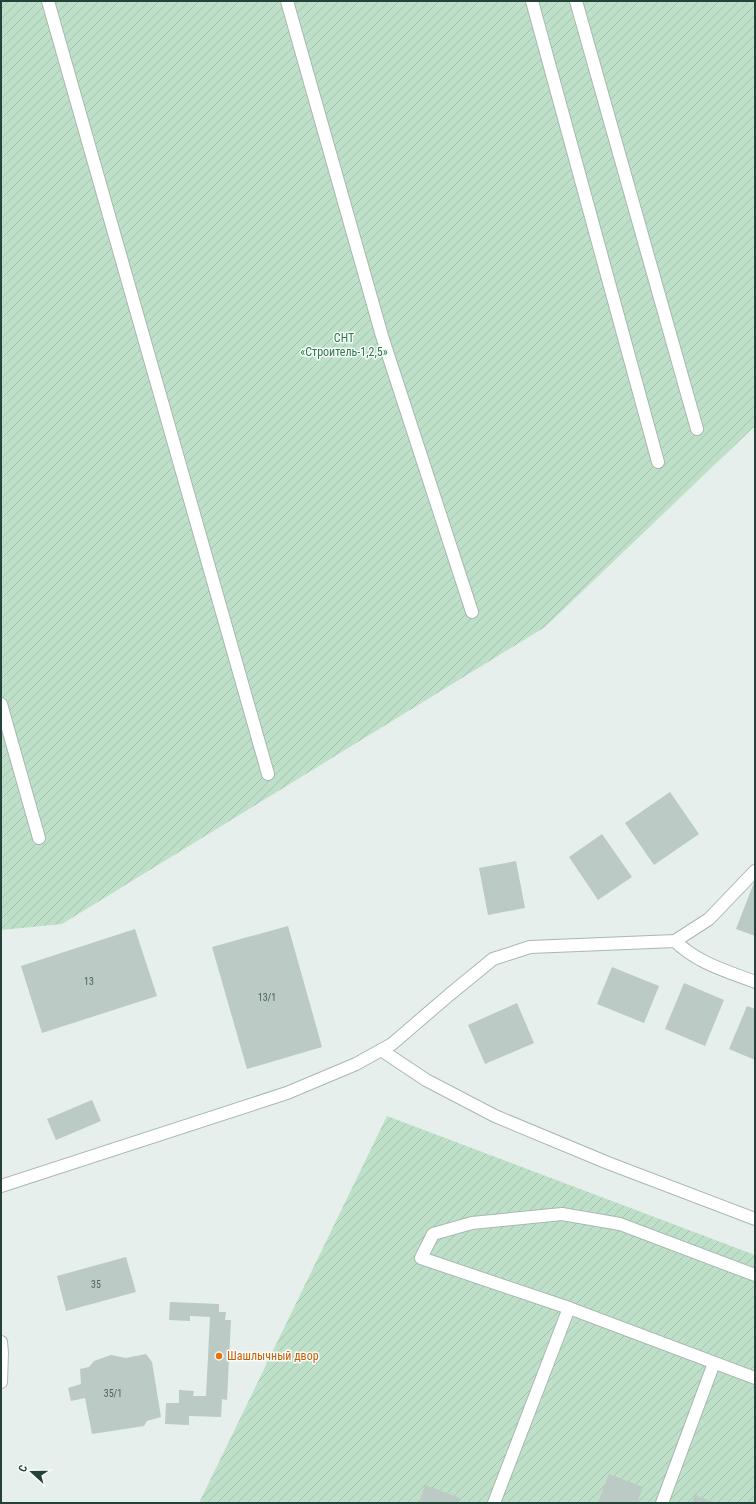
<svg xmlns="http://www.w3.org/2000/svg" width="756" height="1504" viewBox="0 0 756 1504" font-family="'Roboto Condensed',sans-serif">
  <defs>
    <pattern id="garden-furrows" width="10" height="10" patternUnits="userSpaceOnUse"><rect width="10" height="10" fill="#bfe0c8"/><path d="M-1 1l2-2M0 10L10 0M9 11l2-2" fill="none" stroke="#a4c1ad"/></pattern>
  </defs>
  <rect width="100%" height="100%" fill="#e6efeb"/>
  <g fill="url(#garden-furrows)">
    <polygon points="1,1 755,1 755,426 545,627 62,924 1,930"/>
    <polygon points="387,1116 755,1255 755,1503 199,1503"/>
  </g>
  <g fill="#bbcac4">
    <polygon points="670,792 699,834 654,865 625,823"/>
    <polygon points="602,834 632,877 598,900 569,857"/>
    <polygon points="516,861 525,908 488,915 479,868"/>
    <polygon points="755,880 755,936 736,929"/>
    <polygon points="288,926 322,1047 247,1069 212,947"/>
    <polygon points="135,929 157,996 42,1033 21,966"/>
    <polygon points="612,967 659,986 644,1023 597,1004"/>
    <polygon points="684,983 724,1000 705,1046 665,1029"/>
    <polygon points="517,1003 534,1043 485,1064 468,1025"/>
    <polygon points="747,1006 755,1009 755,1060 729,1049"/>
    <polygon points="92,1100 101,1121 56,1140 47,1119"/>
    <polygon points="126,1257 136,1292 66,1311 57,1276"/>
    <polygon points="170,1302 219,1304 219,1312 226,1312 225,1320 231,1320 227,1400 222,1399 221,1417 189,1416 189,1425 165,1424 166,1403 179,1403 179,1390 194,1391 193,1396 206,1396 210,1317 190,1316 190,1321 169,1320"/>
    <polygon points="146,1354 152,1362 161,1417 147,1421 144,1426 92,1434 85,1398 71,1401 68,1388 81,1384 80,1369 89,1367 94,1361 111,1355 126,1358"/>
    <polygon points="609,1474 643,1487 637,1503 598,1503"/>
    <polygon points="425,1485 460,1498 458,1503 419,1503"/>
    <polygon points="695,1495 715,1503 692,1503"/>
  </g>
  <g fill="none" stroke-linecap="round" stroke-linejoin="round">
    <g stroke="#a8b8b2" stroke-width="14">
      <g id="service">
        <polyline points="48,1 268,774"/>
        <polyline points="287,1 382,336 472,612"/>
        <polyline points="532,1 658,462"/>
        <polyline points="576,1 697,429"/>
        <polyline points="1,704 39,838"/>
      </g>
    </g>
    <g stroke="#a8b8b2" stroke-width="14">
      <g id="minor">
        <path d="M675,941C697,963 727,971 755,982"/>
        <polyline points="381,1050 426,1080 495,1116 608,1163 755,1219"/>
        <polyline points="1,1186 287,1093 356,1064 392,1044 449,995 493,959 530,947 675,941 709,919 755,871"/>
        <polyline points="755,1275 620,1224 562,1214 472,1223 433,1234 421,1258 569,1308 755,1378"/>
        <polyline points="494,1503 569,1308"/>
        <polyline points="662,1503 714,1363"/>
      </g>
    </g>
    <g stroke="#a4bbb3" stroke-width="14">
      <polyline id="secondary" points="1,1342 2,1353 1,1382"/>
    </g>
    <use href="#service" stroke="#fff" stroke-width="12"/>
    <use href="#minor" stroke="#fff" stroke-width="12"/>
    <use href="#secondary" stroke="#fff" stroke-width="12"/>
  </g>
  <circle fill="#e8710a" stroke="#f7fbf9" stroke-width="1.5" cx="219" cy="1356" r="4"/>
  <g text-anchor="middle" stroke-width="3" stroke-linejoin="round" paint-order="stroke">
    <g font-size="10" fill="#4a645c">
      <text x="89" y="985">13</text>
      <text x="267" y="1001">13/1</text>
      <text x="96" y="1288">35</text>
      <text x="113" y="1397">35/1</text>
    </g>
    <g font-size="12" fill="#2d7a4b" stroke="#f7fbf9">
      <text x="344" y="342">СНТ<tspan x="344" dy="14">«Строитель-1,2,5»</tspan></text>
    </g>
    <g font-size="12" fill="#c56008" stroke="#f7fbf9" text-anchor="start">
      <text x="227" y="1360">Шашлычный двор</text>
    </g>
  </g>
  <rect width="756" height="1504" fill="none" stroke="#24423a" stroke-width="4"/>
  <g transform="translate(32 1472) rotate(291)" stroke="#f7fbf9" stroke-width="3" paint-order="stroke">
  <path d="M0-3L7 15L0 10L-7 15Z" fill="#24423a"/>
  <text y="-6" font-size="11" font-weight="bold" text-anchor="middle" fill="#24423a">С</text>
  </g>
</svg>
